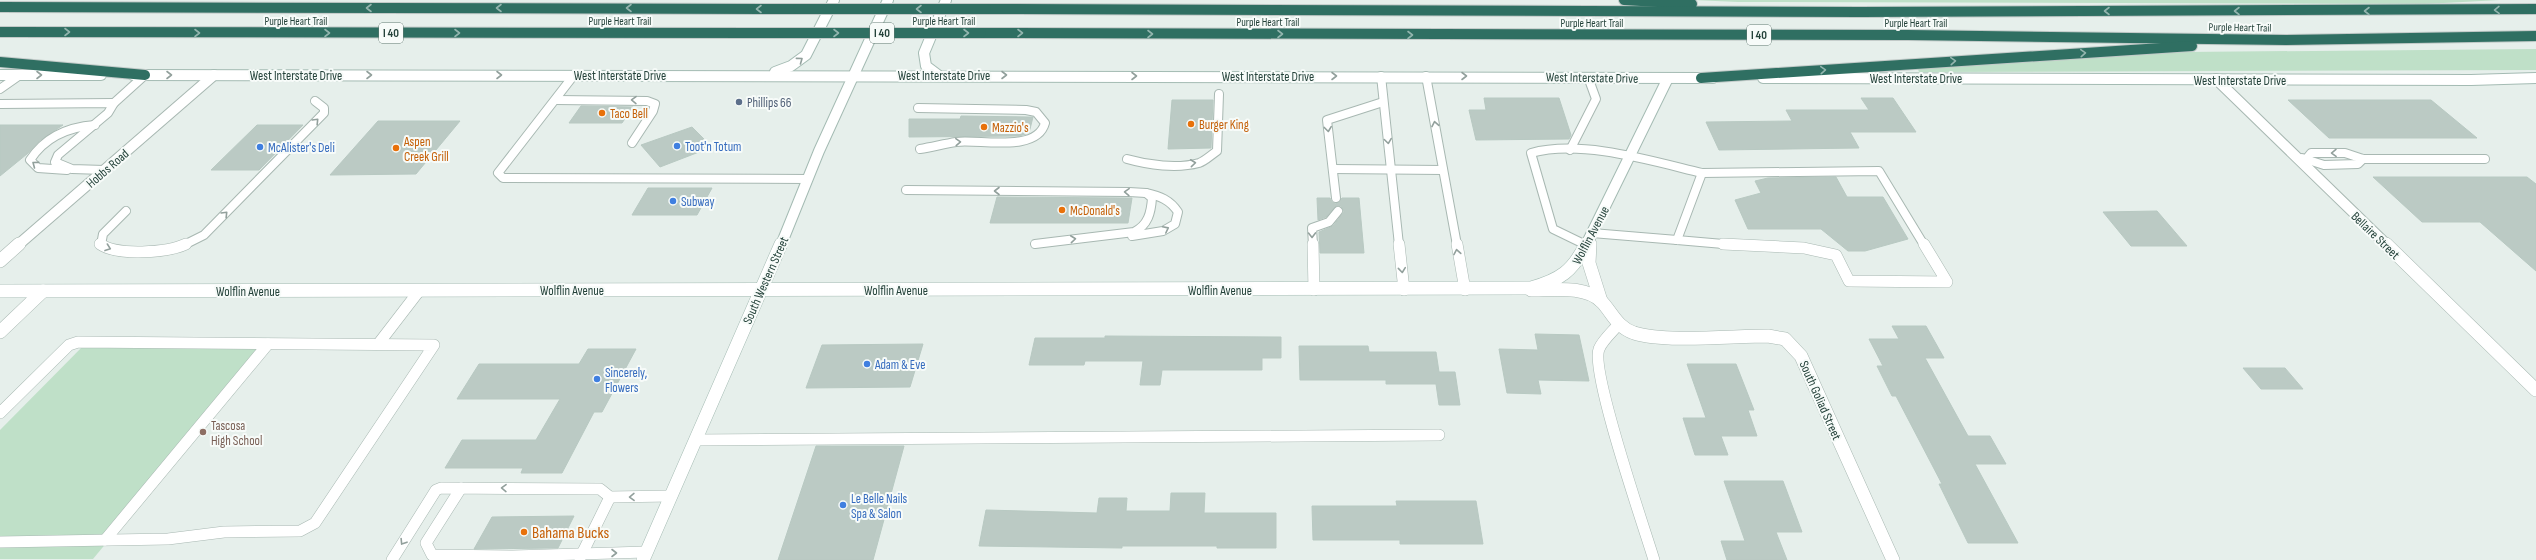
<svg xmlns="http://www.w3.org/2000/svg" width="2536" height="560" viewBox="0 0 2536 560" font-family="'Sofia Sans Condensed',sans-serif">
  <rect width="100%" height="100%" fill="#e6efeb"/>
  <g fill="#bfe0c8">
    <polygon points="1693,0 2500,0 2425,4 1738,2"/>
    <polygon points="2536,49 2536,70 1919,72 1917,67 2185,52"/>
    <polygon points="275,339 93,559 0,559 0,430 89,340"/>
  </g>
  <g fill="#bbcac4" stroke="#b8c9c2">
    <polygon points="1484,98 1559,98 1571,135 1569,139 1476,140 1469,110 1486,110"/>
    <polygon points="1861,98 1893,98 1916,132 1850,132 1859,148 1719,150 1706,122 1792,121 1786,110 1869,110"/>
    <polygon points="1172,100 1213,100 1211,148 1168,149"/>
    <polygon points="2288,100 2431,100 2477,138 2329,138"/>
    <polygon points="581,106 633,107 622,123 569,123"/>
    <polygon points="961,116 1029,117 1033,117 1029,133 1019,136 909,137 909,119 960,119"/>
    <polygon points="378,121 460,121 416,174 330,175"/>
    <polygon points="0,125 63,125 39,141 27,154 0,176"/>
    <polygon points="257,125 303,125 259,170 211,170"/>
    <polygon points="692,127 712,147 660,167 641,145"/>
    <polygon points="1836,177 1847,197 1883,197 1908,239 1865,251 1848,251 1821,229 1748,229 1735,200 1761,193 1755,181 1768,178"/>
    <polygon points="2373,177 2527,177 2536,184 2536,271 2480,222 2422,222"/>
    <polygon points="648,188 712,188 697,215 632,215"/>
    <polygon points="997,197 1129,198 1132,198 1128,223 990,223"/>
    <polygon points="1317,198 1330,198 1332,202 1336,204 1342,198 1359,198 1364,253 1320,253 1319,232 1333,226 1344,212 1341,206 1336,206 1326,217 1318,220"/>
    <polygon points="2157,211 2187,246 2131,246 2103,212"/>
    <polygon points="1892,326 1926,326 1944,358 1925,358 1968,436 1990,436 2006,464 1975,464 2018,543 1968,543 1939,484 1942,484 1896,396 1892,396 1877,366 1883,366 1869,339 1899,339"/>
    <polygon points="1535,334 1579,335 1589,381 1538,380 1541,394 1507,393 1499,349 1538,350"/>
    <polygon points="1105,336 1281,337 1281,358 1262,358 1262,370 1162,370 1160,385 1140,385 1143,361 1085,361 1084,365 1029,365 1035,338 1105,338"/>
    <polygon points="923,344 910,387 806,388 822,345"/>
    <polygon points="1299,346 1368,346 1369,352 1436,352 1439,372 1455,372 1460,405 1439,405 1436,384 1386,384 1386,380 1300,380"/>
    <polygon points="588,349 636,349 602,412 594,412 562,473 521,473 523,468 445,468 462,440 536,440 560,399 457,399 479,364 579,364"/>
    <polygon points="1687,364 1736,364 1754,410 1748,410 1757,436 1721,436 1728,455 1695,455 1683,418 1706,418"/>
    <polygon points="2243,368 2285,368 2303,389 2261,389"/>
    <polygon points="816,446 904,446 873,560 778,560"/>
    <polygon points="1724,481 1783,481 1802,532 1776,532 1787,560 1727,560 1721,541 1745,541"/>
    <polygon points="1171,493 1205,493 1204,513 1276,513 1276,548 1217,548 1217,546 1122,546 1122,548 979,546 986,510 1097,513 1099,498 1127,498 1126,511 1170,511"/>
    <polygon points="1396,501 1476,501 1483,544 1400,544 1400,540 1313,540 1312,506 1397,506"/>
    <polygon points="574,516 558,548 474,549 492,517"/>
  </g>
  <g fill="none" stroke-linecap="round" stroke-linejoin="round">
    <g stroke="#a8b8b2" stroke-width="10">
      <g id="service-far1">
        <polyline points="574,75 498,173 503,178 808,179"/>
        <polyline points="1381,76 1399,245"/>
        <polyline points="1426,76 1457,245"/>
        <polyline points="0,89 20,75"/>
        <polyline points="556,100 647,101 655,104 653,111 632,143"/>
        <polyline points="114,103 145,75"/>
        <polyline points="0,104 114,103 108,113 58,155 55,162 72,169 104,170"/>
        <path d="M918,108L1026,110L1036,112L1045,123C1037,153 980,139 956,142C944,144 932,147 920,149"/>
        <polyline points="1570,150 1596,99 1588,77"/>
        <polyline points="2302,158 2324,165 2358,164 2363,159"/>
        <polyline points="2307,158 2311,153 2345,153 2363,159 2485,159"/>
        <path d="M1127,159C1148,165 1177,169 1199,163C1205,161 1211,155 1217,151L1219,94"/>
        <polyline points="1333,169 1443,170"/>
        <path d="M67,170L38,168L30,160C45,137 68,127 95,125"/>
        <path d="M906,190L1129,192L1146,193L1152,198C1151,213 1148,225 1134,232L1035,244"/>
        <polyline points="1336,198 1327,120 1383,102"/>
        <polyline points="1592,233 1677,240"/>
        <path d="M1132,236L1163,231L1175,224L1178,212C1170,200 1160,196 1146,193"/>
        <polyline points="1677,240 1735,245"/>
        <polyline points="1677,240 1702,173 1879,171 1924,245"/>
        <polyline points="101,245 103,234 126,211"/>
        <polyline points="184,245 204,235 324,113 324,108 315,101"/>
        <polyline points="1313,245 1312,228 1329,222 1338,211"/>
        <path d="M1586,245L1553,229L1531,153C1581,139 1652,161 1702,173"/>
      </g>
    </g>
    <g stroke="#a8b8b2" stroke-width="12">
      <g id="service">
        <path d="M100,244C117,256 167,253 186,244"/>
        <polyline points="1313,244 1314,290"/>
        <polyline points="1399,244 1404,290"/>
        <polyline points="1457,244 1465,290"/>
        <polyline points="1584,244 1586,245"/>
        <polyline points="1723,244 1804,248 1836,255 1849,281 1947,282 1924,244"/>
        <path d="M1618,325C1612,332 1602,341 1599,349C1590,371 1644,527 1654,560"/>
        <polyline points="379,343 419,291"/>
        <polyline points="0,413 69,345 78,342 434,345 315,523 300,531 224,532 168,539 0,542"/>
        <polyline points="695,440 1439,435"/>
        <polyline points="461,488 426,543 432,555 513,556 646,552"/>
        <polyline points="105,540 268,344"/>
        <polyline points="580,558 610,497"/>
        <polyline points="392,560 436,490 441,488 600,489 610,497 671,496"/>
      </g>
    </g>
    <g stroke="#a8b8b2" stroke-width="12">
      <g id="minor-far1">
        <polyline points="2216,79 2387,245"/>
        <polyline points="18,245 214,75"/>
        <polyline points="1590,245 1590,238"/>
      </g>
    </g>
    <g stroke="#a8b8b2" stroke-width="14">
      <g id="minor">
        <polyline points="1590,244 1589,263 1601,301"/>
        <polyline points="2386,244 2536,390"/>
        <polyline points="0,261 19,244"/>
        <path d="M1531,290C1552,290 1586,285 1602,302C1613,314 1617,327 1634,333C1666,343 1732,336 1768,336L1785,339L1801,356L1893,560"/>
      </g>
    </g>
    <g stroke="#a8b8b2" stroke-width="14">
      <polyline id="tertiary" points="0,332 43,291"/>
    </g>
    <g stroke="#a4bbb3" stroke-width="12">
      <g id="secondary-far1">
        <polyline points="775,72 791,66 806,55 834,0"/>
        <polyline points="0,75 101,75"/>
        <polyline points="133,75 1713,78"/>
        <polyline points="938,75 926,66 924,53 946,0"/>
        <polyline points="1763,78 2471,80 2536,78"/>
        <polyline points="781,245 819,151 888,0"/>
        <polyline points="1586,245 1668,78"/>
      </g>
    </g>
    <g stroke="#a4bbb3" stroke-width="14">
      <g id="secondary">
        <path d="M0,291L1531,288C1560,280 1573,271 1586,244"/>
        <polyline points="643,560 781,244"/>
      </g>
    </g>
    <g stroke="#c2cac8" stroke-width="12">
      <g id="motorway">
        <polyline points="1624,0 1692,4"/>
        <polyline points="0,7 798,9"/>
        <polyline points="986,9 1861,12 2536,9"/>
        <polyline points="0,32 783,33"/>
        <polyline points="981,33 1908,35 2286,40 2536,36"/>
        <polyline points="0,62 145,75"/>
        <polyline points="1701,78 2192,46"/>
      </g>
    </g>
    <use href="#service-far1" stroke="#fff" stroke-width="8"/>
    <use href="#service" stroke="#fff" stroke-width="11"/>
    <use href="#minor-far1" stroke="#fff" stroke-width="10"/>
    <use href="#minor" stroke="#fff" stroke-width="13"/>
    <use href="#tertiary" stroke="#fff" stroke-width="13"/>
    <use href="#secondary-far1" stroke="#fff" stroke-width="10"/>
    <use href="#secondary" stroke="#fff" stroke-width="13"/>
    <use href="#motorway" stroke="#2f6f62" stroke-width="10"/>
    <g stroke="#c2cac8" stroke-width="12" stroke-linecap="butt">
      <g id="motorway-bridge">
        <polyline points="798,9 986,9"/>
        <polyline points="783,33 981,33"/>
      </g>
    </g>
    <use href="#motorway-bridge" stroke="#2f6f62" stroke-width="10"/>
  </g>
  <defs><path id="oneway-chevron" d="M-2-3.5L2.5 0L-2 3.5" fill="none" stroke-width="1.6" stroke-linecap="round" stroke-linejoin="round"/></defs>
  <g stroke="#93b5ae">
    <use href="#oneway-chevron" transform="translate(369 8) rotate(-180)"/>
    <use href="#oneway-chevron" transform="translate(499 8) rotate(-180)"/>
    <use href="#oneway-chevron" transform="translate(629 8) rotate(-180)"/>
    <use href="#oneway-chevron" transform="translate(759 9) rotate(-180)"/>
    <use href="#oneway-chevron" transform="translate(919 9) rotate(-180)"/>
    <use href="#oneway-chevron" transform="translate(2497 10) rotate(179)"/>
    <use href="#oneway-chevron" transform="translate(2107 11) rotate(180)"/>
    <use href="#oneway-chevron" transform="translate(2237 11) rotate(-180)"/>
    <use href="#oneway-chevron" transform="translate(2367 11) rotate(-180)"/>
    <use href="#oneway-chevron" transform="translate(67 32)"/>
    <use href="#oneway-chevron" transform="translate(197 33)"/>
    <use href="#oneway-chevron" transform="translate(327 33)"/>
    <use href="#oneway-chevron" transform="translate(457 33)"/>
    <use href="#oneway-chevron" transform="translate(836 33)"/>
    <use href="#oneway-chevron" transform="translate(966 33)"/>
    <use href="#oneway-chevron" transform="translate(1020 33)"/>
    <use href="#oneway-chevron" transform="translate(1150 34)"/>
    <use href="#oneway-chevron" transform="translate(1280 34)"/>
    <use href="#oneway-chevron" transform="translate(1410 35)"/>
    <use href="#oneway-chevron" transform="translate(2083 53) rotate(-4)"/>
    <use href="#oneway-chevron" transform="translate(1953 61) rotate(-4)"/>
    <use href="#oneway-chevron" transform="translate(1823 70) rotate(-4)"/>
  </g>
  <g stroke="#92a09c">
    <use href="#oneway-chevron" transform="translate(800 60) rotate(-36)"/>
    <use href="#oneway-chevron" transform="translate(39 75)"/>
    <use href="#oneway-chevron" transform="translate(169 75)"/>
    <use href="#oneway-chevron" transform="translate(369 75)"/>
    <use href="#oneway-chevron" transform="translate(499 75)"/>
    <use href="#oneway-chevron" transform="translate(1004 75)"/>
    <use href="#oneway-chevron" transform="translate(1134 76)"/>
    <use href="#oneway-chevron" transform="translate(1334 76)"/>
    <use href="#oneway-chevron" transform="translate(1464 76)"/>
    <use href="#oneway-chevron" transform="translate(634 100) rotate(-179)"/>
    <use href="#oneway-chevron" transform="translate(316 121) rotate(-46)"/>
    <use href="#oneway-chevron" transform="translate(1435 124) rotate(-101)"/>
    <use href="#oneway-chevron" transform="translate(1328 129) rotate(83)"/>
    <use href="#oneway-chevron" transform="translate(1388 141) rotate(82)"/>
    <use href="#oneway-chevron" transform="translate(958 142) rotate(-3)"/>
    <use href="#oneway-chevron" transform="translate(2334 153) rotate(179)"/>
    <use href="#oneway-chevron" transform="translate(1193 163) rotate(-6)"/>
    <use href="#oneway-chevron" transform="translate(35 164) rotate(-143)"/>
    <use href="#oneway-chevron" transform="translate(997 191) rotate(-180)"/>
    <use href="#oneway-chevron" transform="translate(1127 192) rotate(-178)"/>
    <use href="#oneway-chevron" transform="translate(225 214) rotate(-46)"/>
    <use href="#oneway-chevron" transform="translate(1166 229) rotate(-27)"/>
    <use href="#oneway-chevron" transform="translate(1312 235) rotate(89)"/>
    <use href="#oneway-chevron" transform="translate(1073 239) rotate(-6)"/>
    <use href="#oneway-chevron" transform="translate(108 248) rotate(20)"/>
    <use href="#oneway-chevron" transform="translate(1457 252) rotate(-100)"/>
    <use href="#oneway-chevron" transform="translate(1402 270) rotate(84)"/>
    <use href="#oneway-chevron" transform="translate(504 488) rotate(-179)"/>
    <use href="#oneway-chevron" transform="translate(632 497) rotate(179)"/>
    <use href="#oneway-chevron" transform="translate(403 542) rotate(122)"/>
    <use href="#oneway-chevron" transform="translate(614 553)"/>
  </g>
  <circle fill="#5c6f8a" stroke="#f7fbf9" stroke-width="1.5" cx="739" cy="102" r="4"/>
  <g fill="#e8710a" stroke="#f7fbf9" stroke-width="1.5">
    <circle cx="602" cy="113" r="4"/>
    <circle cx="1191" cy="124" r="4"/>
    <circle cx="984" cy="127" r="4"/>
    <circle cx="396" cy="148" r="4"/>
    <circle cx="1062" cy="210" r="4"/>
    <circle cx="524" cy="532" r="4"/>
  </g>
  <g fill="#3f7fe0" stroke="#f7fbf9" stroke-width="1.5">
    <circle cx="677" cy="146" r="4"/>
    <circle cx="260" cy="147" r="4"/>
    <circle cx="673" cy="201" r="4"/>
    <circle cx="867" cy="364" r="4"/>
    <circle cx="597" cy="379" r="4"/>
    <circle cx="843" cy="505" r="4"/>
  </g>
  <circle fill="#8d6e63" stroke="#f7fbf9" stroke-width="1.5" cx="203" cy="432" r="4"/>
  <g text-anchor="middle" stroke-width="4" stroke-linejoin="round" paint-order="stroke">
    <g font-size="11" fill="#24423a" stroke="#f7fbf9">
      <text x="296" y="25">Purple Heart Trail</text>
      <text x="620" y="25">Purple Heart Trail</text>
      <text x="944" y="25">Purple Heart Trail</text>
      <text x="1268" y="26">Purple Heart Trail</text>
      <text x="1592" y="27">Purple Heart Trail</text>
      <text x="1916" y="27">Purple Heart Trail</text>
      <text transform="translate(2240 27) rotate(1)" y="4">Purple Heart Trail</text>
    </g>
    <g fill="#f7fbf9" stroke="#637a73" stroke-width="1">
      <rect x="379" y="23" width="24" height="20" rx="3"/>
      <rect x="870" y="23" width="24" height="20" rx="3"/>
      <rect x="1747" y="25" width="24" height="20" rx="3"/>
    </g>
    <g font-size="12" font-weight="bold" fill="#24423a">
      <text x="391" y="37">I 40</text>
      <text x="882" y="37">I 40</text>
      <text x="1759" y="39">I 40</text>
    </g>
    <g font-size="13" fill="#24423a" stroke="#f7fbf9">
      <text x="296" y="80">West Interstate Drive</text>
      <text x="620" y="80">West Interstate Drive</text>
      <text x="944" y="80">West Interstate Drive</text>
      <text x="1268" y="81">West Interstate Drive</text>
      <text transform="translate(1592 77) rotate(1)" y="5">West Interstate Drive</text>
      <text x="1916" y="83">West Interstate Drive</text>
      <text x="2240" y="85">West Interstate Drive</text>
      <text transform="translate(107 168) rotate(-41)" y="5">Hobbs Road</text>
      <text transform="translate(1590 235) rotate(-62)" y="5">Wolflin Avenue</text>
      <text transform="translate(2376 235) rotate(44)" y="5">Bellaire Street</text>
      <text transform="translate(765 280) rotate(-66)" y="5">South Western Street</text>
      <text x="572" y="295">Wolflin Avenue</text>
      <text x="896" y="295">Wolflin Avenue</text>
      <text x="1220" y="295">Wolflin Avenue</text>
      <text x="248" y="296">Wolflin Avenue</text>
      <text transform="translate(1821 400) rotate(66)" y="5">South Goliad Street</text>
    </g>
    <g font-size="13" fill="#4e5e75" stroke="#f7fbf9" text-anchor="start">
      <text x="747" y="107">Phillips 66</text>
    </g>
    <g font-size="13" fill="#c56008" stroke="#f7fbf9" text-anchor="start">
      <text x="610" y="118">Taco Bell</text>
      <text x="1199" y="129">Burger King</text>
      <text x="992" y="132">Mazzio's</text>
      <text x="404" y="146">Aspen<tspan x="404" dy="15">Creek Grill</tspan></text>
      <text x="1070" y="215">McDonald's</text>
    </g>
    <g font-size="13" fill="#366cbe" stroke="#f7fbf9" text-anchor="start">
      <text x="685" y="151">Toot'n Totum</text>
      <text x="268" y="152">McAlister's Deli</text>
      <text x="681" y="206">Subway</text>
      <text x="875" y="369">Adam &amp; Eve</text>
      <text x="605" y="377">Sincerely,<tspan x="605" dy="15">Flowers</tspan></text>
      <text x="851" y="503">Le Belle Nails<tspan x="851" dy="15">Spa &amp; Salon</tspan></text>
    </g>
    <g font-size="13" fill="#785e54" stroke="#f7fbf9" text-anchor="start">
      <text x="211" y="430">Tascosa<tspan x="211" dy="15">High School</tspan></text>
    </g>
    <g font-size="16" fill="#c56008" stroke="#f7fbf9" text-anchor="start">
      <text x="532" y="538">Bahama Bucks</text>
    </g>
  </g>
</svg>
